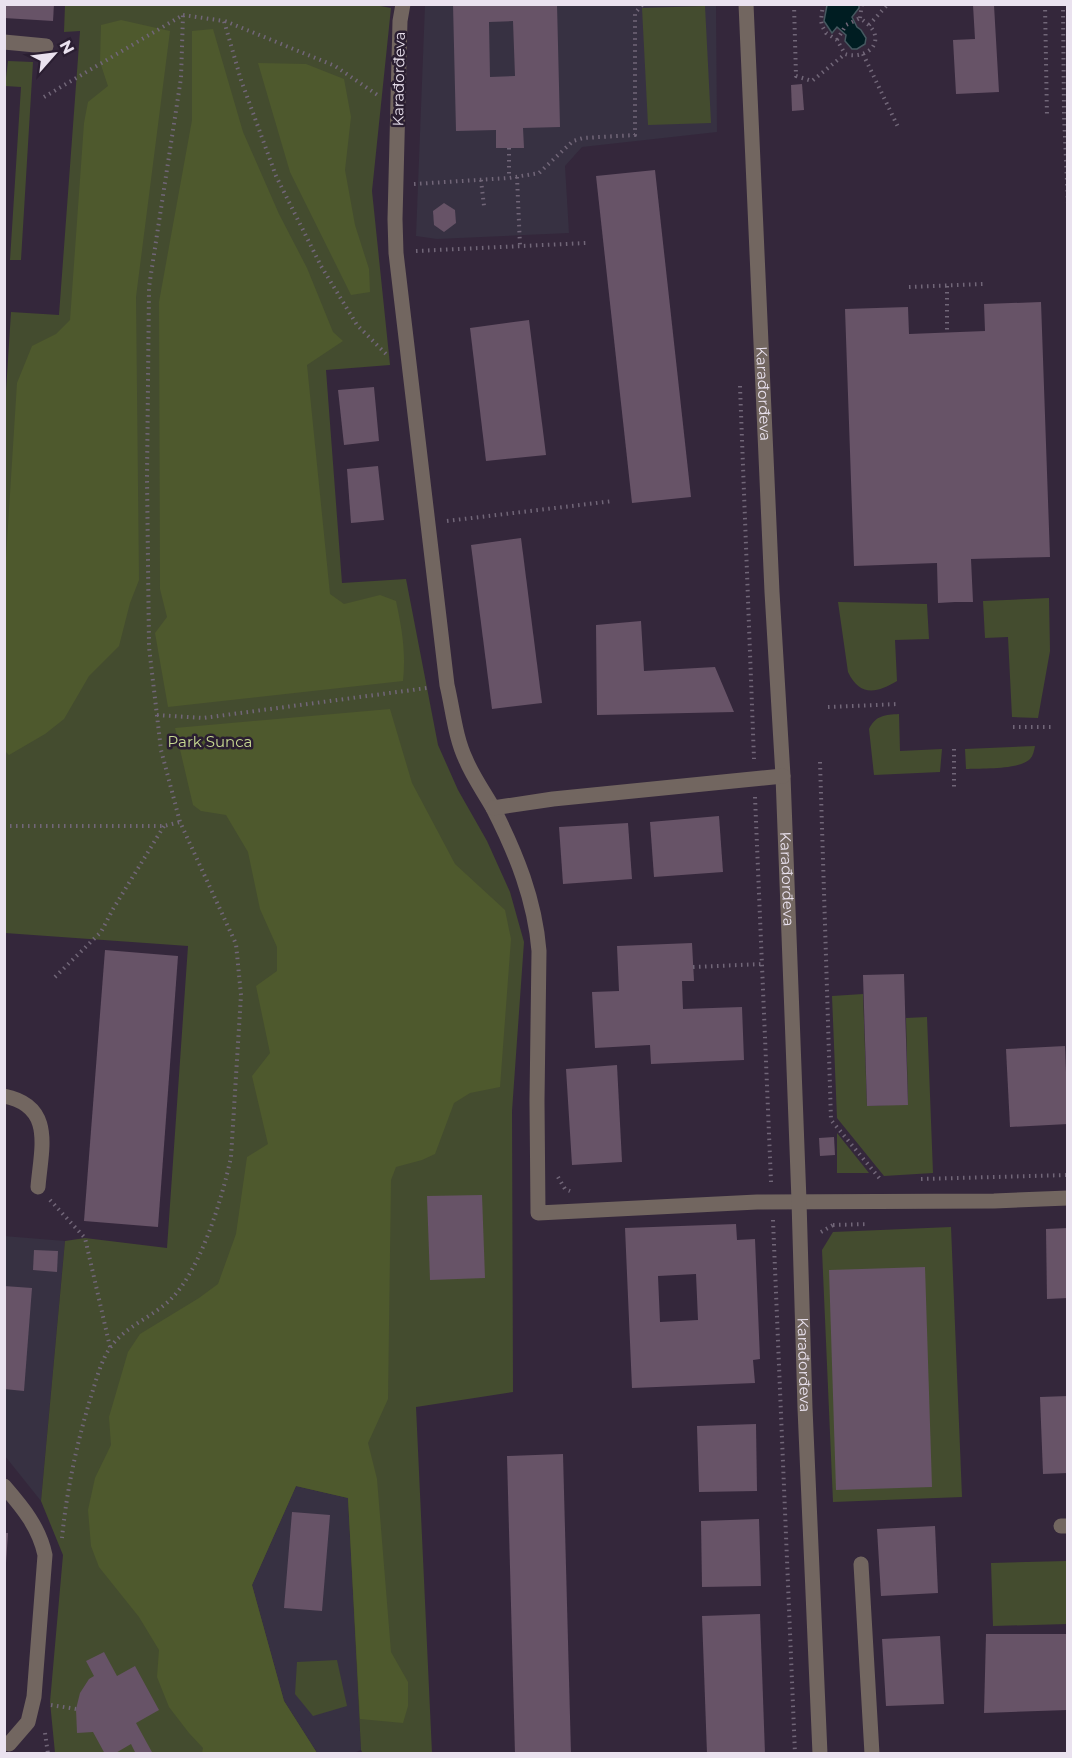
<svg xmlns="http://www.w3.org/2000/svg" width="1072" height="1758" viewBox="0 0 1072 1758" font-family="Montserrat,sans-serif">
  <rect width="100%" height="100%" fill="#34273b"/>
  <g fill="#373142">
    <polygon points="425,5 716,5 717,132 582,147 565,166 569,233 437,239 416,236"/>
    <polygon points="4,1236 65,1241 41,1501 5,1456"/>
    <polygon points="296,1486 348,1498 361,1750 354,1753 317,1753 284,1701 252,1585"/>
  </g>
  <g fill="#444c2f">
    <polygon points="370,4 391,8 372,191 390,365 326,370 342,583 406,579 438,745 458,790 487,841 510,892 524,942 512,1111 513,1392 416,1407 432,1753 363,1754 361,1750 348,1498 296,1486 252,1585 284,1701 317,1753 55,1753 50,1702 63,1555 41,1501 65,1241 85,1238 167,1248 188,946 5,933 5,407 11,312 59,315 80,31 64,32 65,5"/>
    <polygon points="705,6 711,123 648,125 642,8"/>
    <polygon points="8,61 33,62 21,260 10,260 21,87 5,86"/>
    <polygon points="1049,598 1050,651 1038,718 1012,717 1008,637 985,638 983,601"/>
    <path d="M838,602L927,604L929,639L895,640L897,681C877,693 860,697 848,672Z"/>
    <path d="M899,714L900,751L942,749L940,772L874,775L869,729C876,715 885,715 899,714Z"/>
    <path d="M1035,746C1034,751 1033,756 1030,759C1019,770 981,768 966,769L965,749Z"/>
    <polygon points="863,994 867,1106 908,1104 906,1018 927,1017 933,1173 884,1176 837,1118 832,996"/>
    <polygon points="837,1133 869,1173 837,1173"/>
    <polygon points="951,1227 962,1497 833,1502 822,1250 833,1232"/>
    <polygon points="1067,1561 1067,1624 993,1626 991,1563"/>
    <polygon points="337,1660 347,1706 313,1716 295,1694 297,1662"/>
  </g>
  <g fill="#4e592d">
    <polygon points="121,20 170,31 136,297 139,580 130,603 119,646 89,676 64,719 45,734 9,755 4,750 5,573 17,383 32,346 56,334 70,320 84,123 88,102 108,86 100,62 101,25"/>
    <path d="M213,29L243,132L279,214L307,268L333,332L343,341L307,365L330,594L344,604L380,595L396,601C402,629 406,652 403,681L168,707L155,633L167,617L160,589L159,302L192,120V31Z"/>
    <polygon points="258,63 306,64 344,79 351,117 345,170 355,225 369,269 370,292 351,295 290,172"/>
    <polygon points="390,709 412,783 455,864 505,910 511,939 500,1087 470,1093 454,1103 435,1154 422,1160 396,1167 391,1180 388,1399 368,1443 377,1479 391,1652 408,1682 408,1706 403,1723 360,1719 348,1498 296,1486 252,1585 284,1701 317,1753 202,1753 203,1748 189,1733 169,1707 157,1677 159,1650 139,1617 99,1567 91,1546 88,1510 95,1478 111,1445 109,1417 128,1352 140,1334 199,1298 218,1284 236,1234 247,1157 268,1144 252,1076 270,1053 256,986 277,971 277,947 260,909 248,852 226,815 201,811 193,805 175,728"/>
  </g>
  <polygon fill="#001d22" stroke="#465860" stroke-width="1.5" points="827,5 859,5 859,8 852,17 857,27 861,30 866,38 865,44 857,49 852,49 845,41 846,35 837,27 832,33 824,21"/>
  <g fill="#675367" fill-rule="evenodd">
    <polygon points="4,4 54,4 53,21 4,18"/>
    <path d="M453,4H557L560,127L523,128L524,148H496V130L456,131ZM513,21L515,76L490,77L489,22Z"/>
    <polygon points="973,5 994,5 999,92 956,94 953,40 975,39"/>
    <polygon points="802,84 804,110 792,111 791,85"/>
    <polygon points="655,170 691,497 632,503 596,176"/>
    <polygon points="444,203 455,210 456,223 444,232 434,225 433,211"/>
    <polygon points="1041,302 1050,557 971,559 973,602 955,602 938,603 937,563 854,566 845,309 908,307 909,334 985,331 984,304"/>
    <polygon points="529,320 546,455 486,461 470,328"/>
    <polygon points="374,387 379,441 344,445 338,390"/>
    <polygon points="378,466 384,520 351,523 347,469"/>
    <polygon points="521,538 542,703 492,709 471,545"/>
    <polygon points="641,621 644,671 715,667 734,712 597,715 596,625"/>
    <polygon points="719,816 723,872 654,877 650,822"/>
    <polygon points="628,823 632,879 563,884 559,827"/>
    <polygon points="692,943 694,981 682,981 683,1009 742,1007 744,1060 651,1064 650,1045 595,1048 592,992 619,991 617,946"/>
    <polygon points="105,950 178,956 158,1227 84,1221"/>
    <polygon points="904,974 908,1105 867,1106 863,975"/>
    <polygon points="1065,1046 1068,1124 1010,1127 1006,1049"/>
    <polygon points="617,1065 622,1162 572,1165 566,1069"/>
    <polygon points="834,1137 835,1155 820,1156 819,1138"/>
    <polygon points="482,1195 485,1278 430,1280 427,1196"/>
    <path d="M736,1224L737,1240L755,1239L760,1359L753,1360L755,1383L632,1388L625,1228ZM696,1274L698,1320L660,1322L658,1276Z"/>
    <polygon points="1068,1228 1068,1298 1047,1299 1046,1229"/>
    <polygon points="34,1250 58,1251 57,1272 33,1270"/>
    <polygon points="925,1267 932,1487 836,1490 829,1270"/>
    <polygon points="4,1286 32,1288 24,1391 4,1389"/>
    <polygon points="1068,1396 1068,1473 1043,1474 1040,1397"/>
    <polygon points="756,1424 757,1491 699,1492 697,1426"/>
    <polygon points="563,1454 571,1754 515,1754 507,1456"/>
    <polygon points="292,1512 330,1515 322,1611 284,1608"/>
    <polygon points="759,1519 761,1586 702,1587 701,1521"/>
    <polygon points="935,1526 938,1593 881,1596 877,1529"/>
    <polygon points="4,1533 8,1533 6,1563 4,1563"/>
    <polygon points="760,1614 765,1754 707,1754 702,1616"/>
    <polygon points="986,1634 1068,1634 1068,1710 984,1713"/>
    <polygon points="940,1636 944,1704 886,1706 882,1639"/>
    <polygon points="104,1652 117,1676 135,1666 159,1710 136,1723 153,1754 136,1754 131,1744 114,1754 105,1754 93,1732 77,1733 76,1709 80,1693 89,1679 94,1676 86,1661"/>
  </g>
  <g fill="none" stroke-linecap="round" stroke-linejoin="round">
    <g stroke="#716678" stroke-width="4" stroke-dasharray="1.5 4.5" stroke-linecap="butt">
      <polyline points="794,4 796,76 812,81 845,54"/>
      <path d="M823,4L821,20L822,26L826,33L837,40L845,54C859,59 881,50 874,32C871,26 865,22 860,18"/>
      <polyline points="1045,4 1047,117"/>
      <polyline points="1063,4 1064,115 1068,204"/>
      <polyline points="183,15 224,21 241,80 276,176 321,266 357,325 389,357"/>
      <polyline points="860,18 862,4"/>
      <polyline points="225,21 335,66 379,96"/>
      <polyline points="869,25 888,4"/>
      <polyline points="837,40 846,25 860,18"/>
      <polyline points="863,54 899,129"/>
      <path d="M44,97L183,15L181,78L149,287L147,478L149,647L161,750L180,822L236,944L241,995L231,1157C222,1199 201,1269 171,1299C153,1317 125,1326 110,1348C102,1359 97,1377 93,1390C78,1438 67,1487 62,1538"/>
      <polyline points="509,148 509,178"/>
      <polyline points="517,177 520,246"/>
      <polyline points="481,180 484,206"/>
      <polyline points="414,184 509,178 539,173 573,141 583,138 635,135 635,13 643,4"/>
      <polyline points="416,251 586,243"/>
      <polyline points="947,286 947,332"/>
      <polyline points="909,287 984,284"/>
      <polyline points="740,386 754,759"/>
      <polyline points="447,521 613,501"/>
      <polyline points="828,707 898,704"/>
      <polyline points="157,715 203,718 427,688"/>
      <polyline points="1013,727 1054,727"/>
      <polyline points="954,749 954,791"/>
      <polyline points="820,762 831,1120 881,1180"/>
      <polyline points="755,797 771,1182"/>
      <polyline points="4,826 164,826 180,822"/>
      <polyline points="693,967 762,964"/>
      <polyline points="55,977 101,932 113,909 164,826"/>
      <polyline points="558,1177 565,1189 570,1191"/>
      <polyline points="921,1179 1068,1175"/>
      <polyline points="50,1200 85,1238 110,1347"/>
      <polyline points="773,1220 795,1754"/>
      <polyline points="833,1225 869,1224"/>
      <polyline points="821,1232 833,1225 833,1223"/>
      <polyline points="51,1705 76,1709"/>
      <polyline points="45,1733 48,1754"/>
    </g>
    <g stroke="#726660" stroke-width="15">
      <path d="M403,4L400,21L395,219L396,253L447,685C453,710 455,737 466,760C473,777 484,792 493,808C516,853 535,900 539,951L537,1101L538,1213L757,1202L994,1201L1068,1198"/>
      <path id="s1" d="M746,4L772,592L783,776L799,1201L805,1408L820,1754"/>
      <polyline points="4,42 46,46"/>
      <polyline points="493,808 553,799 783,776"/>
      <path d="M4,1096C55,1106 41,1149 38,1187"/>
      <path d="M4,1486C23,1508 39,1527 45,1555L34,1697L28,1722L9,1744"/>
      <polyline points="1061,1526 1068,1526"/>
      <polyline points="861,1564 872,1754"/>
    </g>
  </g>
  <g text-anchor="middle" stroke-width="5" stroke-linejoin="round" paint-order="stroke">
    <g font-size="15" fill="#eae2ef" stroke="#2a1e31">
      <text transform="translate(399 79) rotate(-89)" y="5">Karađorđeva</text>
      <text dy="5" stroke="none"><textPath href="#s1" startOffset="390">Karađorđeva</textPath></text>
      <text dy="5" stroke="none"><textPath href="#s1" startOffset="876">Karađorđeva</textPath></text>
      <text dy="5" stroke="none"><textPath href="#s1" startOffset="1362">Karađorđeva</textPath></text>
    </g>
    <g font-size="15" fill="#c8da92" stroke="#2a1e31">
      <text x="210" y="747">Park Sunca</text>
    </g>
  </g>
  <rect width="1072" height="1758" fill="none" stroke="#eae2ef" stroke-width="12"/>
  <g transform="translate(54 54) rotate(62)" stroke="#2a1e31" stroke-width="4.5" paint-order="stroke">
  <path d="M0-4.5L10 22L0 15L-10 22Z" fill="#eae2ef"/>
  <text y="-9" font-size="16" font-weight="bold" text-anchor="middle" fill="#eae2ef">N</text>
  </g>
</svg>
